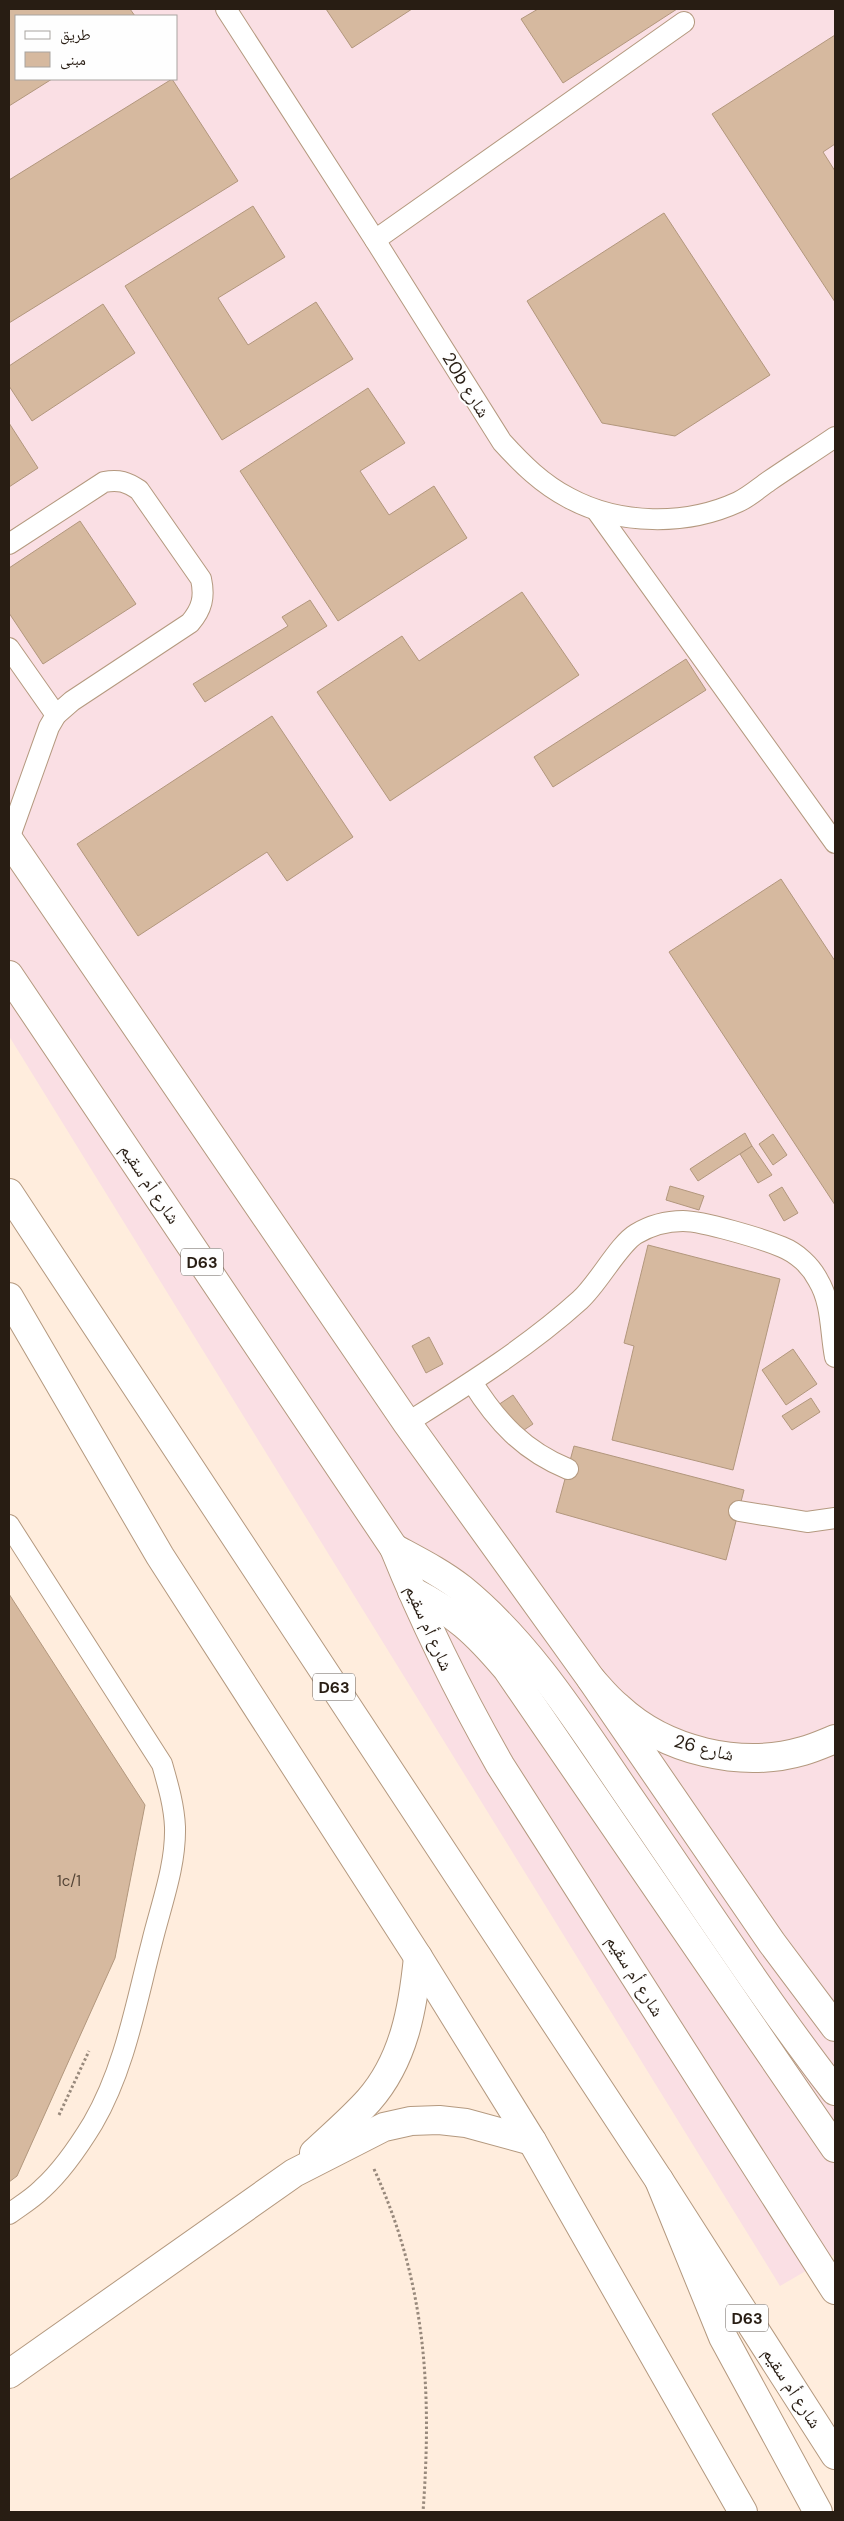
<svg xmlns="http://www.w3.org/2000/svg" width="844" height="2521" viewBox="0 0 844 2521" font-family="'DM Sans','Noto Naskh Arabic',sans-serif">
  <rect width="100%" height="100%" fill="#ffeddd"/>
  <path fill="#fadfe4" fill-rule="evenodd" d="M9,9H835V2254L780,2286L9,1036ZM16,16H176V79H16Z"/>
  <g fill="#d6b99f" stroke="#b2977d">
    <polygon points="9,9 130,9 135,16 16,16 16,79 52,79 9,106"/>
    <polygon points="326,9 412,9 352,48"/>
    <polygon points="538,9 677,9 563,83 521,19"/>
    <polygon points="835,35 835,144 823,152 835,171 835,302 712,114"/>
    <polygon points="172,79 238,181 9,323 9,180"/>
    <polygon points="253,206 285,257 218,298 248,345 316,302 353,359 222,440 125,286"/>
    <polygon points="664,213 770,375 675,436 602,423 527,301"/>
    <polygon points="103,304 135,353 32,421 9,386 9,366"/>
    <polygon points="368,388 405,443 360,471 389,515 434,486 467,538 338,621 240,471"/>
    <polygon points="9,423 38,468 9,487"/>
    <polygon points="80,521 136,604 43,664 9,613 9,568"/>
    <polygon points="522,592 579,675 390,801 317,692 402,636 419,661"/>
    <polygon points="310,600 327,626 205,702 193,684 288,626 282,617"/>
    <polygon points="686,659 706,690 553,787 534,757"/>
    <polygon points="272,716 353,837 287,881 267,852 138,936 77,844"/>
    <polygon points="781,879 835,961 835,1205 669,952"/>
    <polygon points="745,1133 752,1146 698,1181 690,1169"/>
    <polygon points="773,1134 787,1155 773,1165 759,1144"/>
    <polygon points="752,1146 772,1175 758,1183 740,1154"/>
    <polygon points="670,1186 704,1196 699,1210 666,1200"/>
    <polygon points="782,1187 798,1213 784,1221 769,1195"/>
    <polygon points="648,1245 780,1279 733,1470 612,1440 634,1346 624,1343"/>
    <polygon points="429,1337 443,1364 426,1373 412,1346"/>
    <polygon points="793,1349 817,1384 786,1405 762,1370"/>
    <polygon points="513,1395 533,1424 515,1436 495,1407"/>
    <polygon points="811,1398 820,1412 792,1430 782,1416"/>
    <polygon points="574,1446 744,1490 726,1560 556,1512"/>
    <polygon points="9,1594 145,1805 115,1958 17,2176 9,2182"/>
  </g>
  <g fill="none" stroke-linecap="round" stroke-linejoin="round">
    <g stroke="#b4997f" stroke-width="22">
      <g id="service">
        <path d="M226,9L375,240L502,442C522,464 542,484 569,498C619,525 686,526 738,502C749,497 759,488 769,481C791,466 813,452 835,437"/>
        <polyline points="375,240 684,22"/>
        <polyline points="596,510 835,843"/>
        <path d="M9,544L104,482C119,479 127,482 139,490L201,579C205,597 202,609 190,623L72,701L56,715L49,727L9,839"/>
        <polyline points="9,648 56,715"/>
        <path d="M472,1382C497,1422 524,1451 568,1469"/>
        <path d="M407,1423C467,1385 528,1347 580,1300C598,1284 619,1244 636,1234C651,1225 667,1221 683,1221C703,1221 763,1239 782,1247C797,1253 811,1266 818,1280C832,1303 830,1331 835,1357"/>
        <polyline points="739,1511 807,1522 835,1518"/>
        <path d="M9,1525L162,1764C168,1785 174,1805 175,1827C176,1866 161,1905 152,1942C136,2003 125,2068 93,2123C79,2146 62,2171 42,2189C32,2199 20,2206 9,2214"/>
      </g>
    </g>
    <g stroke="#b4997f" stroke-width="30">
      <g id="minor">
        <polyline points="9,840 407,1423 591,1679 772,1943 835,2027"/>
        <path d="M314,2153C332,2136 352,2119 369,2100C404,2060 413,2008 418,1957"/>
        <polyline points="9,2374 294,2173 384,2127 411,2121 439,2120 466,2123 532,2141"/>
      </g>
    </g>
    <g stroke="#b4997f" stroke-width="30">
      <path id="secondary" d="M591,1679C600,1689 608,1699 618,1707C665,1751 741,1769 803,1751C814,1748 825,1743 835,1739"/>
    </g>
    <g stroke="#b4997f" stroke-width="30">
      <g id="primary">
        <path d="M9,975L394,1548C425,1625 459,1693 500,1765L835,2290"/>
        <polyline points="9,1193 659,2180 835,2455"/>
      </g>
    </g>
    <g stroke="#b4997f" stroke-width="30">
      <g id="motorway">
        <polyline points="9,1297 160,1556 418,1957 532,2141 743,2512"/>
        <path d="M394,1548C418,1561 442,1573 462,1589C532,1646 581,1727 632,1801C699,1898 763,1998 835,2091"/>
        <path d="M412,1591C456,1614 475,1631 507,1669L835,2148"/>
        <polyline points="659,2180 723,2337 818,2512"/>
      </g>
    </g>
    <g stroke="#98897c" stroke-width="3" stroke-dasharray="2.5 2.5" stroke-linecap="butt">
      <polyline points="59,2115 89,2051"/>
      <path d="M374,2169C426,2283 432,2390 423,2512"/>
    </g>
    <use href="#service" stroke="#fff" stroke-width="20"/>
    <use href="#minor" stroke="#fff" stroke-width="28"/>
    <use href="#secondary" stroke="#fff" stroke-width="28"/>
    <use href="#primary" stroke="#fff" stroke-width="28"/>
    <use href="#motorway" stroke="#fff" stroke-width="28"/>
  </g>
  <g text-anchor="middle" stroke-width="4" stroke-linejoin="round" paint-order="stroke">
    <g font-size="15" fill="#544436">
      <text x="69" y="1886">1c/1</text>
    </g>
    <g fill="#fefefe" stroke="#68605a" stroke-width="1">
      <rect x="181" y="1248.5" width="42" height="27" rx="4"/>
      <rect x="313" y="1673.5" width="42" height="27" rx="4"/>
      <rect x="726" y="2304.5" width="42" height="27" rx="4"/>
    </g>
    <g font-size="16" font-weight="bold" fill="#281d13">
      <text x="202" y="1268">D63</text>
      <text x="334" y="1693">D63</text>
      <text x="747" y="2324">D63</text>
    </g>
    <g font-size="18" fill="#281d13" stroke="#fefefe">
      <text transform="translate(466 385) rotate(58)" y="6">20b شارع</text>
      <text transform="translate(150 1184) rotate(56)" y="6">شارع أم سقيم</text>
      <text transform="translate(429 1628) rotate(66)" y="6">شارع أم سقيم</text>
      <text transform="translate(704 1748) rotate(14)" y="6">شارع 26</text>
      <text transform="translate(635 1976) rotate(58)" y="6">شارع أم سقيم</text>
      <text transform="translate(792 2388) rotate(57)" y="6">شارع أم سقيم</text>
    </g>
  </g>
  <rect width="844" height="2521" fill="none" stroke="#281d13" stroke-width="20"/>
  <rect x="15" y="15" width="162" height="65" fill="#fefefe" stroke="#a8a4a0"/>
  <rect x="25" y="31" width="25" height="8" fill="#ffffff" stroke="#a8a4a0"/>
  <text x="60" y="40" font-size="15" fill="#281d13">طريق</text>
  <rect x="25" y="52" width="25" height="15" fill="#d6b99f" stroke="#a8a4a0"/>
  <text x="60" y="65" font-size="15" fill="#281d13">مبنى</text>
</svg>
